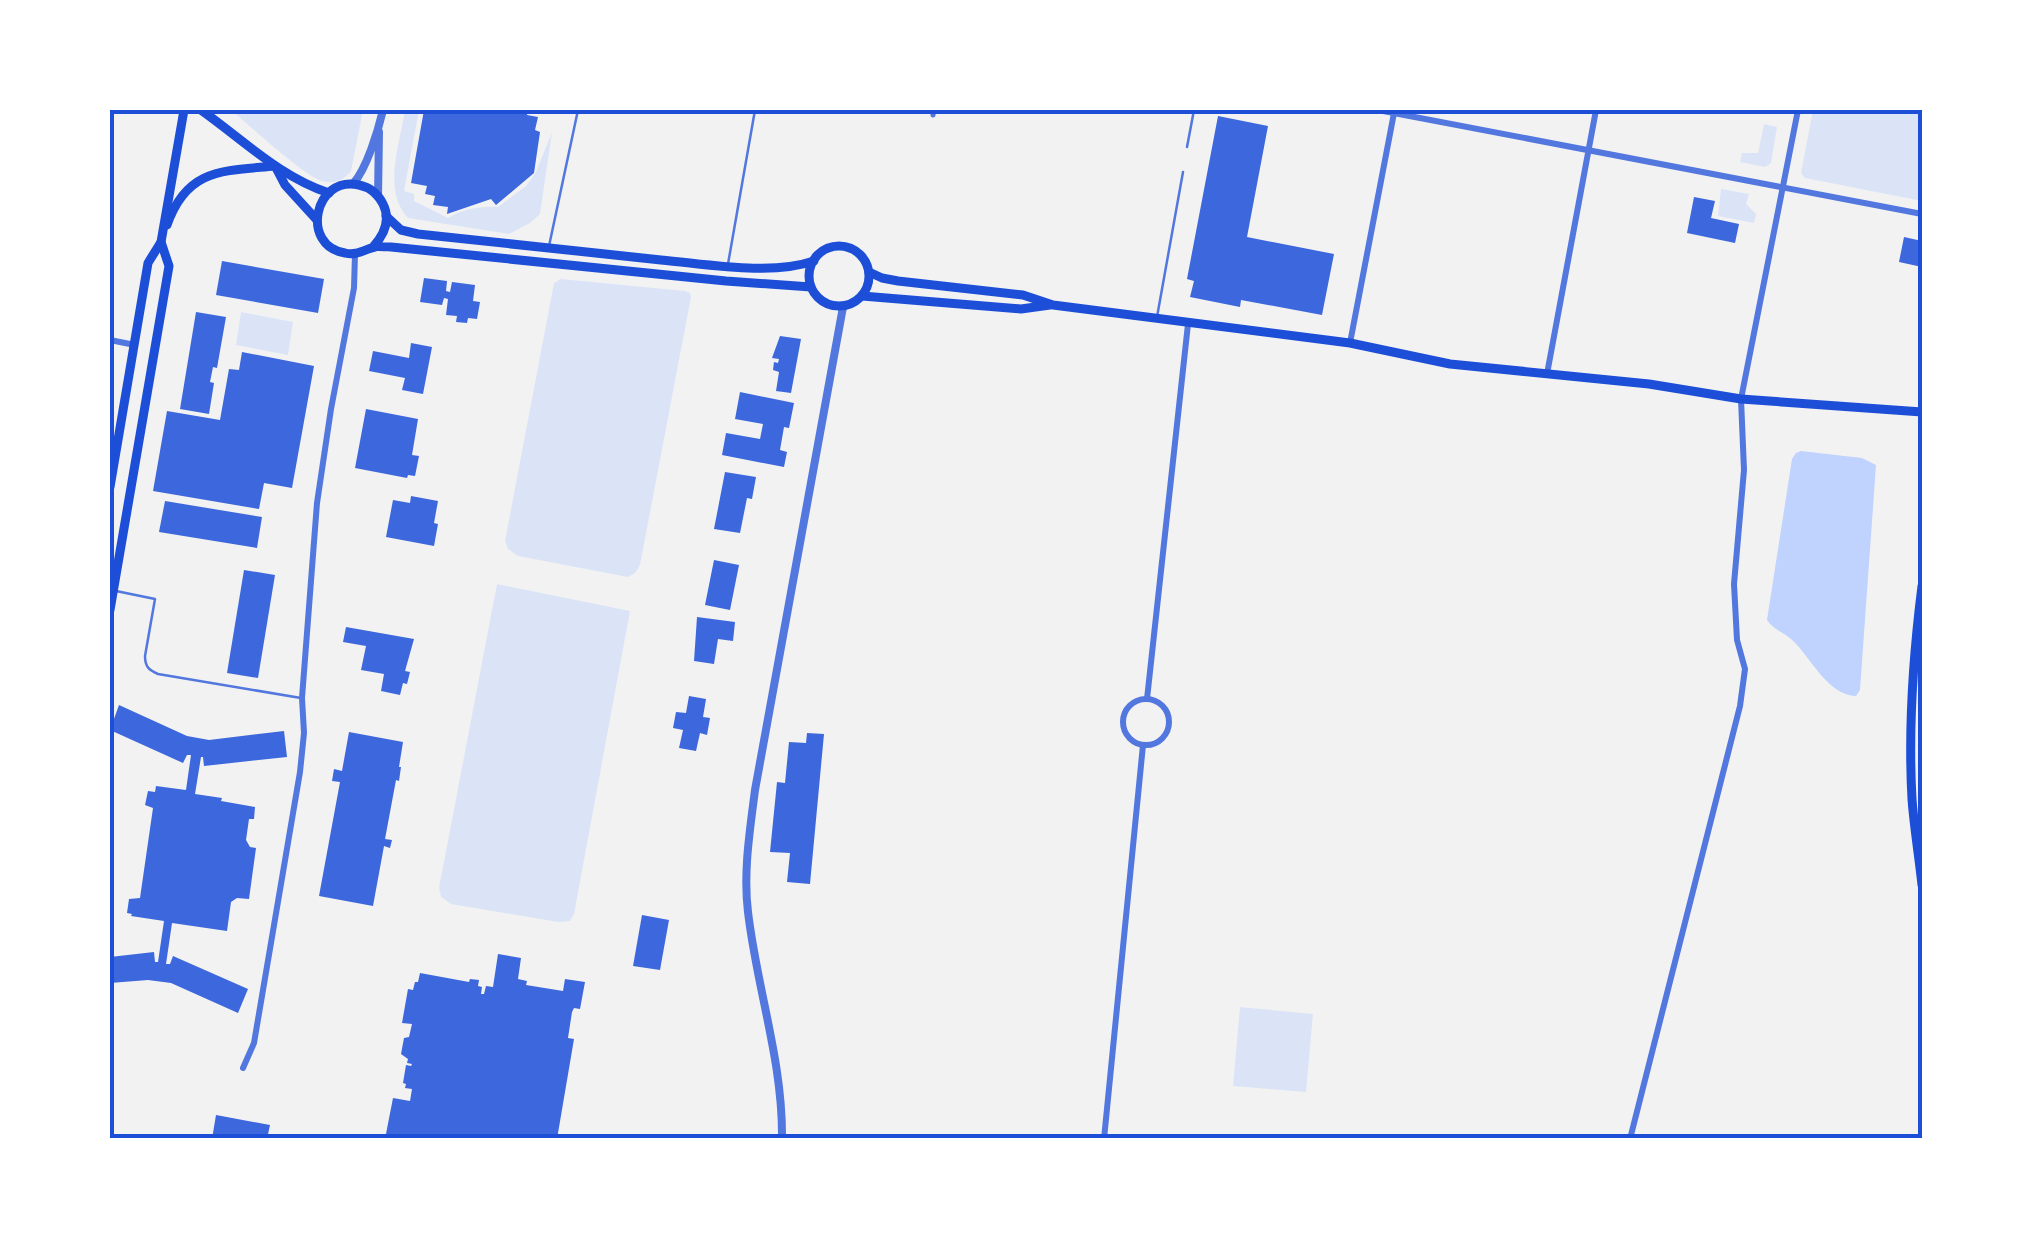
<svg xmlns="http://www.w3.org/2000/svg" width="2032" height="1249" viewBox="0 0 2032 1249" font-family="Raleway,sans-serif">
  <rect width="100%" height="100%" fill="#f2f2f2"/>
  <g fill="#dbe4f7">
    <path d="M231,110H363L351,171C343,181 334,184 322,181C303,175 249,125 231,110Z"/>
    <path d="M405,110H419L404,191L414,194V201L448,218C463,209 480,206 498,207L526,186L536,172L552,132L540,214L530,223L509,234L408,218C382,191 400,143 405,110Z"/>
    <polygon points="1813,110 1922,110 1922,201 1805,178 1801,173"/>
    <polygon points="1764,124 1777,127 1771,163 1765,167 1740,162 1742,153 1758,153"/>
    <polygon points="1721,189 1749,194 1746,204 1756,214 1754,223 1718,216"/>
    <polygon points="561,279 685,291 690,293 691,297 640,565 635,573 628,577 518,556 508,549 505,541 554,283"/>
    <polygon points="241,312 293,322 288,355 236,345"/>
    <polygon points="497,584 630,611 574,914 570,921 558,922 451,904 441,897 439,888"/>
    <polygon points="1240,1007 1313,1014 1306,1092 1233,1086"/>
  </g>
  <path fill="#bfd3fe" d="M1801,451L1862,458L1876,465L1860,690L1856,696C1827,695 1811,657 1791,639C1783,632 1774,630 1767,620L1792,459L1796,453Z"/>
  <g fill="#3d67dc">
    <polygon points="424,110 528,110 527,115 538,117 535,130 540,132 534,173 496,205 491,199 447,214 448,207 433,205 435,196 425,194 427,186 411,183"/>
    <polygon points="1218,116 1268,126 1247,237 1334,254 1322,315 1241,300 1240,307 1190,297 1194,281 1187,279"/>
    <polygon points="1694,197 1715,201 1711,218 1739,224 1735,243 1687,233"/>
    <polygon points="1904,237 1922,241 1922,267 1899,262"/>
    <polygon points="222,261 324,279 318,313 216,295"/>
    <polygon points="424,278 447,281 446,291 450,292 452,282 475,285 473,301 480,302 477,319 468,318 467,323 456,322 457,316 446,315 448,299 444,298 442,305 420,302"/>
    <polygon points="196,312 226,317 217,368 213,367 210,382 214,383 209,414 180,409"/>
    <polygon points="780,336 801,339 791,393 776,391 779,372 773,370 774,362 778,363 779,359 772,358"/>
    <polygon points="411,343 432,347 423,394 402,390 405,378 369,371 373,351 409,358"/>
    <polygon points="242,352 314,366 292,488 264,483 259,509 153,491 167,411 220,420 229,369 239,370"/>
    <polygon points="740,392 794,403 789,428 784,427 780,450 787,452 784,467 722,455 726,433 760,439 763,424 735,419"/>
    <polygon points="366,409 418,419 412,455 419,456 415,476 408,475 407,478 355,468"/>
    <polygon points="725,472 756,477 752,499 747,498 740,533 714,529"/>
    <polygon points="411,496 438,501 434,523 438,524 434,546 386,537 393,500 410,503"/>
    <polygon points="165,501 262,517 257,548 159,532"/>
    <polygon points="714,560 739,565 730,610 705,605"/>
    <polygon points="244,570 275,575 258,678 227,673"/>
    <polygon points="697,617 735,622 733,641 718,639 714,664 694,661"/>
    <polygon points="346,627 414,639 405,671 410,672 407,684 403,683 400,695 381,691 384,674 361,670 366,646 343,642"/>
    <polygon points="689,696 706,699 703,717 710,718 707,735 700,733 696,751 679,748 683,730 673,728 676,712 686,713"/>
    <polygon points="119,705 187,736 209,740 284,731 287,757 204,766 203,757 201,757 195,794 222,798 221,801 255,807 254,819 249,819 246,840 250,847 256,848 249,899 237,898 231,902 227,931 172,923 166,964 170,964 173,956 248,989 238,1013 171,983 148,980 110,983 110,957 154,952 155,962 158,962 164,921 131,916 132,914 127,913 129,899 140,898 153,808 145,805 148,791 155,792 156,786 186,790 191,755 187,755 183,763 110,730"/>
    <polygon points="349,732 403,742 399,767 401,767 399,781 396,780 385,839 392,840 390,848 384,846 373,906 319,896 340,782 332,781 334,769 342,771"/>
    <polygon points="807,733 824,734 810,884 787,882 790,853 770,852 777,782 785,783 789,742 806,743"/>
    <polygon points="642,915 669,920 660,970 633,966"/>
    <polygon points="498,954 521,958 518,979 527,981 526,985 563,991 565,979 585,982 580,1009 574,1008 572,1012 568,1038 574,1039 557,1139 385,1139 393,1098 410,1101 412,1089 405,1088 406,1084 403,1083 406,1065 411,1066 412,1064 407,1063 408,1059 401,1054 404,1038 409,1037 412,1024 402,1023 408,989 413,990 415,982 418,982 420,973 469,982 470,979 479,980 478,986 482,987 481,994 484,994 486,986 493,987"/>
    <polygon points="216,1115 270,1125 267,1139 212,1139"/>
  </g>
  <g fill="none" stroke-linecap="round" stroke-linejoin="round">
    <g stroke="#5277de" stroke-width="2.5">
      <polyline points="1187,147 1194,110"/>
      <polyline points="549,246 578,110"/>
      <polyline points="728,264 755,110"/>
      <polyline points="1157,317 1183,172"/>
      <path d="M116,591L155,599L145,656C145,667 149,670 158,674L301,698"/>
    </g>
    <polyline stroke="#5277de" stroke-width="5" points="933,115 934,110"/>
    <g stroke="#5277de" stroke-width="6">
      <polyline points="1378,110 1922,214"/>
      <polyline points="110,340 135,345"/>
      <polyline points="1350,343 1394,113"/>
      <polyline points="1547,374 1596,110"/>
      <circle cx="1146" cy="722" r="23"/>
      <polyline points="1147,699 1188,324"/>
      <polyline points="243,1068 254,1043 300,772 304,733 302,698 317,503 331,409 354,288 355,254"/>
      <polyline points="1104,1139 1143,745"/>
      <polyline points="1630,1139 1740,706 1745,669 1737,640 1734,584 1744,470 1741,399 1798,110"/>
    </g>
    <g stroke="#5277de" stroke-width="8">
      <path d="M353,184C367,168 378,131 383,110"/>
      <polyline points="378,197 379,132"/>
      <path d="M782,1139C783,1062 757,989 748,912C743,872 750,830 755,790L843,307"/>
    </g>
    <g stroke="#1d4ed8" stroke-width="9">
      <path d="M201,110C242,139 280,177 329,193"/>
      <polyline points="275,166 285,185 316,219"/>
      <path d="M386,216L401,230L418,234C499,243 580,252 661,260C707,264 769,276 814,261"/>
      <path d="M167,225C187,168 223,171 275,166"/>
      <circle cx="839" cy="276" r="30"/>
      <path d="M373,247C384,235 391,220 383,204C378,194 369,187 359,185C314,175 300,246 345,253C357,256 365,249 375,247C377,246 389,247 391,247L726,281L811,287"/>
      <polyline points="869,272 882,278 898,281 1023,295 1053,305 1350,343 1450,364 1649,384 1741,399 1922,412"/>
      <polyline points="862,296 1021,309 1050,305"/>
      <path d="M1922,586C1913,657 1908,727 1912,799C1914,827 1919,856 1922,885"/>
    </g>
    <g stroke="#1d4ed8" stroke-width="9">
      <polyline points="110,487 148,263 161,242 184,110"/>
      <polyline points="110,610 169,266 161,242"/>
    </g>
  </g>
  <rect width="2032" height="1249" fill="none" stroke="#ffffff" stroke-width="225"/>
  <rect x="112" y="112" width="1808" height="1024" fill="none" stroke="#1d4ed8" stroke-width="4"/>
</svg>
